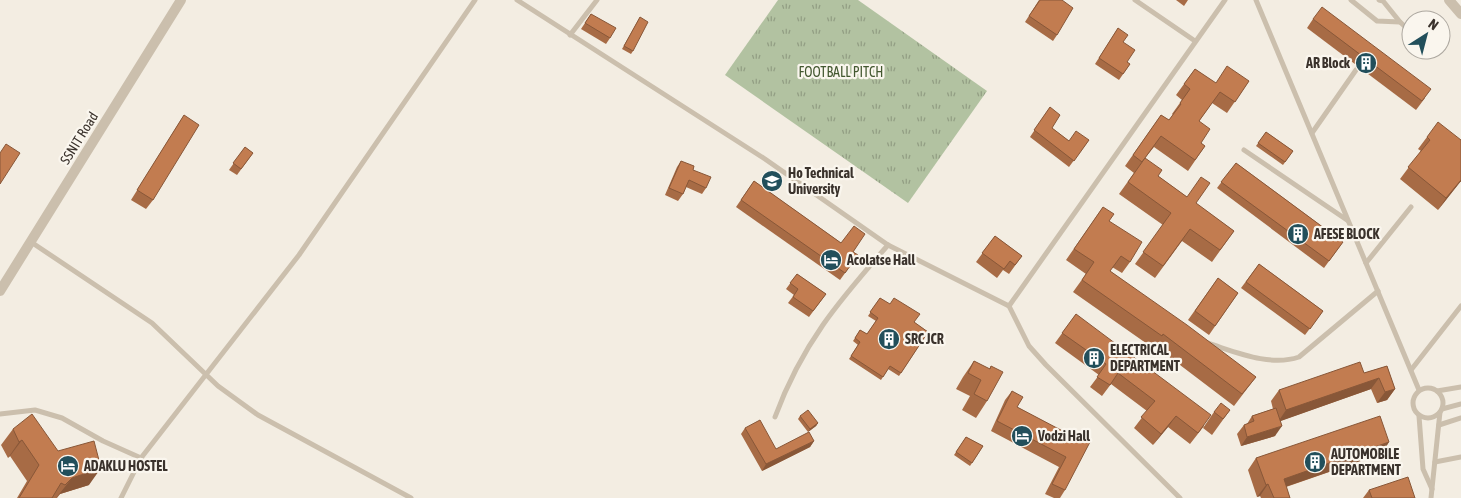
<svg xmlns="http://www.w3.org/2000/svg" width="1461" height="498" viewBox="0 0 1461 498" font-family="'Asap Condensed',sans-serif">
  <defs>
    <pattern id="park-tufts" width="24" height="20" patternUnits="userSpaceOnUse" patternTransform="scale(1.25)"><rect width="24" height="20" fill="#b2c2a1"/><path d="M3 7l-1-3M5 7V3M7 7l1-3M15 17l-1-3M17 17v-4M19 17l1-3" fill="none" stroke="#929e83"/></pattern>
  </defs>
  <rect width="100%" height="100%" fill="#f3ede2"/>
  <polygon fill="url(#park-tufts)" points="778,0 858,0 987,91 908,203 725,75"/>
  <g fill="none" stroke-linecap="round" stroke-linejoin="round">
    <g stroke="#cbbfad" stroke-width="5">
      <polyline points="517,0 765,159 888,245 1009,306 1029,346 1046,365 1180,498"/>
      <polyline points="1135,0 1195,41"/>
      <polyline points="1256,0 1419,390"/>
      <polyline points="1351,0 1377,21 1400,22 1411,32"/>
      <polyline points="1379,0 1383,1 1400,22"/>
      <polyline points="570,35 597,0"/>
      <polyline points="1312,133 1356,70"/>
      <polyline points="1244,150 1347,220"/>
      <polyline points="31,242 152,323 218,386 258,415 411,498"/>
      <polyline points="1366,263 1411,207"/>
      <polyline points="1009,306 1225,0"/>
      <path d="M1207,343C1236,352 1270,367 1299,357L1378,291"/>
      <polyline points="1411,370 1461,306"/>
      <circle cx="1428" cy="403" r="15"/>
      <polyline points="1437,391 1461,387"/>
      <polyline points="1442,409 1461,404"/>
      <polyline points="0,414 35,410 62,418 103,441 141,458"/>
      <polyline points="1419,416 1423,469 1432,489"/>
      <path d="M775,417C802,344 838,302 888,245"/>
      <polyline points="1439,425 1461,418"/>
      <polyline points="1435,462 1461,457"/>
      <polyline points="121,498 141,458 299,255 475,0"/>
      <polyline points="1431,498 1440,412"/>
    </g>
    <g stroke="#cbbfad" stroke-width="10">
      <polyline points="1449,0 1461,14"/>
      <polyline points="0,291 181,0"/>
    </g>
  </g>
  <g fill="#a76b45">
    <polygon points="1039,0 1057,35 1053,41 1025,22"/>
    <polygon points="1176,0 1188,0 1184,6"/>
    <polygon points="591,14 610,38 606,44 581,29"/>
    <polygon points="640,17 633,51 631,54 622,49"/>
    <polygon points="1313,19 1425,98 1416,110 1307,28"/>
    <polygon points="1118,28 1127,62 1130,64 1119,80 1095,64"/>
    <polygon points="1195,69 1215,83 1249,81 1227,113 1212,103 1199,121 1201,143 1205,146 1188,171 1154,147 1145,158 1158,176 1234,231 1212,262 1182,241 1155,278 1135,264 1163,225 1119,194 1134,173 1125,166 1161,115 1169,120 1173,115 1172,114 1182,100 1176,95"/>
    <polygon points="1050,107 1052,128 1069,141 1089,140 1069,167 1030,137"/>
    <polygon points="184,115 153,200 146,209 131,200"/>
    <polygon points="1266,132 1293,151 1283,165 1256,146"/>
    <polygon points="1427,137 1461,140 1461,182 1460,182 1438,210 1400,179 1421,151 1418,149"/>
    <polygon points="245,147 253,153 237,175 229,170"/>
    <polygon points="681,161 693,170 706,188 702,194 686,187 683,194 678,201 665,195 677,167"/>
    <polygon points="1236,163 1343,242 1324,268 1217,188"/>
    <polygon points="754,181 858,255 840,280 736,207"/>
    <polygon points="1103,207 1109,221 1130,262 1122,273 1112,267 1110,271 1256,377 1234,406 1155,346 1153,348 1073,292 1086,274 1066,260"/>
    <polygon points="995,236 1022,256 1009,274 1003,270 997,278 976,262"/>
    <polygon points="1259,264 1323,311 1305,335 1241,288"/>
    <polygon points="797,274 826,294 809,317 788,303 794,295 786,289"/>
    <polygon points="1218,278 1238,293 1209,335 1188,320"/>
    <polygon points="880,298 928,332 899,376 888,369 881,380 849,359 858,345 853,341 860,330 867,334 876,321 868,316"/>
    <polygon points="1076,314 1204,426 1190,444 1168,427 1153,445 1134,428 1147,411 1111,384 1102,396 1090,387 1099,375 1055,343"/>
    <polygon points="974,361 989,369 991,366 987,401 976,418 962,410 970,396 956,389 963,377"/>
    <polygon points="1387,366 1395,389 1387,400 1377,403 1371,389 1280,421 1275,436 1241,446 1237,434 1244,425 1247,424 1252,416 1273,409 1271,401 1279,390 1364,373"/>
    <polygon points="1012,391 1017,407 1075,438 1077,435 1065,490 1060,498 1054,498 1045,494 1059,467 991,431 1005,400"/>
    <polygon points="1230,410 1212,435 1203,428 1214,412"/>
    <polygon points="800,416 818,423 816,426 808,432 798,419"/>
    <polygon points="745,428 776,449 814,441 810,447 762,471 741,434"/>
    <polygon points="13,429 58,451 89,485 60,494 57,498 17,498 27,481 10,456 8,458 1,445"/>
    <polygon points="966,437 983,446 970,466 954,455"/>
    <polygon points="1389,442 1381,454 1286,487 1290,498 1261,498 1260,496 1257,497 1248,470 1256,458"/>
    <polygon points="1369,490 1415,498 1363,498"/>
  </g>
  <g fill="#885738">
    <polygon points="1461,180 1461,181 1438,210 1446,198"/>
    <polygon points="1379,378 1371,389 1278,422 1286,410"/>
    <polygon points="1395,389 1387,400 1377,403 1385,392"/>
    <polygon points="1176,416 1168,427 1153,445 1161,434"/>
    <polygon points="818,423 816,426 808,432 810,429"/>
    <polygon points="1282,426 1275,436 1241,446 1247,437"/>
    <polygon points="22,440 10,456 8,458 19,442"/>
    <polygon points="814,441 810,447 762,471 766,464"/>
    <polygon points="1389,442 1381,454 1276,490 1284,479"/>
    <polygon points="101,468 89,485 60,494 56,498 72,478"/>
    <polygon points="1268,484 1260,496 1257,497 1266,485"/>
  </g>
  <g fill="#c27c50" stroke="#885738">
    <polygon points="1040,0 1062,0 1073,8 1057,35 1029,16"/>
    <polygon points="1322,7 1431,89 1422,101 1313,19"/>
    <polygon points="591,14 616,28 610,38 585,23"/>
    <polygon points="640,17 648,22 633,51 624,46"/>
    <polygon points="1118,28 1128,35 1123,42 1135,50 1127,62 1130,64 1123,74 1099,58"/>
    <polygon points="1227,66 1249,81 1235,102 1220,92 1199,121 1210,129 1201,143 1205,146 1195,160 1161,136 1142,162 1133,155 1161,115 1169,120 1181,104 1180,103 1190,89 1184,84 1195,69 1216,83"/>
    <polygon points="1050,107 1060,115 1052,128 1069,141 1076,131 1089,140 1074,161 1034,130"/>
    <polygon points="184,115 199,125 153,200 137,190"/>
    <polygon points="1438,122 1461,140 1461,180 1446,198 1408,167 1430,140 1427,137"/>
    <polygon points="1266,132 1293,151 1285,162 1258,143"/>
    <polygon points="6,144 20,153 0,184 0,153"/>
    <polygon points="245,147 253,153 241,169 233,163"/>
    <polygon points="1145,158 1162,170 1158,176 1187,197 1201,177 1210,183 1196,203 1234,231 1220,250 1190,229 1163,266 1143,252 1171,213 1128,182"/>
    <polygon points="681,161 694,166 693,170 711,177 706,188 689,180 683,194 669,188"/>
    <polygon points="1236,163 1343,242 1329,261 1221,182"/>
    <polygon points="754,181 841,243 854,226 865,234 853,252 858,255 845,273 741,200"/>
    <polygon points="1103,207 1114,214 1109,221 1142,242 1130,262 1121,256 1110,271 1187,325 1256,377 1242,394 1163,334 1162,336 1082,280 1094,262 1074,249"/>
    <polygon points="995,236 1022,256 1015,265 1010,261 1004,269 982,253"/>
    <polygon points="1259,264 1323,311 1310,329 1246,282"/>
    <polygon points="797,274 826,294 813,311 793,297 798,289 790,283"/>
    <polygon points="1218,278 1238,293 1215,326 1195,311"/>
    <polygon points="880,298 890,304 894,298 920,314 914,322 928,332 901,373 890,366 883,377 851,356 860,342 855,338 860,330 867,334 878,318 870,312"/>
    <polygon points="1076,314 1211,415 1198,433 1176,416 1161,434 1141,417 1155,401 1118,373 1110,385 1097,377 1106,364 1062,333"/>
    <polygon points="974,361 990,369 991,366 1003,372 987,401 974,394 981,380 968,373"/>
    <polygon points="1360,362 1364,373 1387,366 1395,389 1385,392 1379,378 1286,410 1279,390"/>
    <polygon points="1012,391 1023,397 1017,407 1076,438 1077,435 1090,442 1065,490 1052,484 1066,457 997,421"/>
    <polygon points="1221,403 1230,410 1223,419 1214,412"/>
    <polygon points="1276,408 1282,426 1247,437 1244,425 1254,421 1252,416"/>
    <polygon points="808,410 818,423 810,429 800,416"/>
    <polygon points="32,414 58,451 94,441 101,468 72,478 65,485 61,483 52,498 19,498 39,465 22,440 19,442 13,429"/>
    <polygon points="1380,416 1389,442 1284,479 1290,498 1274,498 1268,484 1266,485 1256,458"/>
    <polygon points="760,420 776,449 809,432 814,441 766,464 745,428"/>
    <polygon points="966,437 983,446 972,463 956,452"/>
    <polygon points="1408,477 1415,498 1372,498 1369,490"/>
  </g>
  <defs>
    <g id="building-disc" transform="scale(1.125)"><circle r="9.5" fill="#224f5b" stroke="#faf6ee"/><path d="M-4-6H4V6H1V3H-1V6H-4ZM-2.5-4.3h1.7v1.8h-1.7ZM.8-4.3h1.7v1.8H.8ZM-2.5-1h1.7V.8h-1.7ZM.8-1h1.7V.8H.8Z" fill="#fff"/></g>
    <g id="school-disc" transform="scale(1.125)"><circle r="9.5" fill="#224f5b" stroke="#faf6ee"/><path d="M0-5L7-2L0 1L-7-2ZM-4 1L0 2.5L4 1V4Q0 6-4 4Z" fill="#fff"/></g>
    <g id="hotel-disc" transform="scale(1.125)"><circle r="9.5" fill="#224f5b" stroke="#faf6ee"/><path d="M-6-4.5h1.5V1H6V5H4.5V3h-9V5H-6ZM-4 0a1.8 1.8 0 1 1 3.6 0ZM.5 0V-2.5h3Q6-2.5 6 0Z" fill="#fff"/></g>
  </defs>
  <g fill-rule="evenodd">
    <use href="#building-disc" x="1366" y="63"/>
    <use href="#school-disc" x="772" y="181"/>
    <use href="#building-disc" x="1298" y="234"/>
    <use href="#hotel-disc" x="831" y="260"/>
    <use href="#building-disc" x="889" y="339"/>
    <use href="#building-disc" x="1094" y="358"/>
    <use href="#hotel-disc" x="1022" y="436"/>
    <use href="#building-disc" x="1315" y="462"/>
    <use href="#hotel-disc" x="68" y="466"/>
  </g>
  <g text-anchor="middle" stroke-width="4.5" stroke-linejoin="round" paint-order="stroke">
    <g font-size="14" font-weight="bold" fill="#3a322c" stroke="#faf6ee" text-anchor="start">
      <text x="1350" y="68" text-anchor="end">AR Block</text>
      <text x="788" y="178">Ho Technical<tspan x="788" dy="16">University</tspan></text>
      <text x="1314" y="239">AFESE BLOCK</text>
      <text x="847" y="265">Acolatse Hall</text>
      <text x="905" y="344">SRC JCR</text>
      <text x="1110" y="355">ELECTRICAL<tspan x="1110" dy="16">DEPARTMENT</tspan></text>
      <text x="1038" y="441">Vodzi Hall</text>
      <text x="1331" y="459">AUTOMOBILE<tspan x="1331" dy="16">DEPARTMENT</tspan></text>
      <text x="84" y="471">ADAKLU HOSTEL</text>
    </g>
    <g font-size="14" fill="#435830" stroke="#faf6ee">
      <text x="841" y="77">FOOTBALL PITCH</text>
    </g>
    <g font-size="14" fill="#3a322c" stroke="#faf6ee">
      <text transform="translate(79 138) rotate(-58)" y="5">SSNIT Road</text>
    </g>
  </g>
  <g transform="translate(1426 35) rotate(36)"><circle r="24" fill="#faf6ee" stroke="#ada8a0"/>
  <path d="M0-4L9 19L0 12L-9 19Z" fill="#224f5b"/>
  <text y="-8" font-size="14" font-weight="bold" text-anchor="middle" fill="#3a322c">N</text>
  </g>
</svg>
